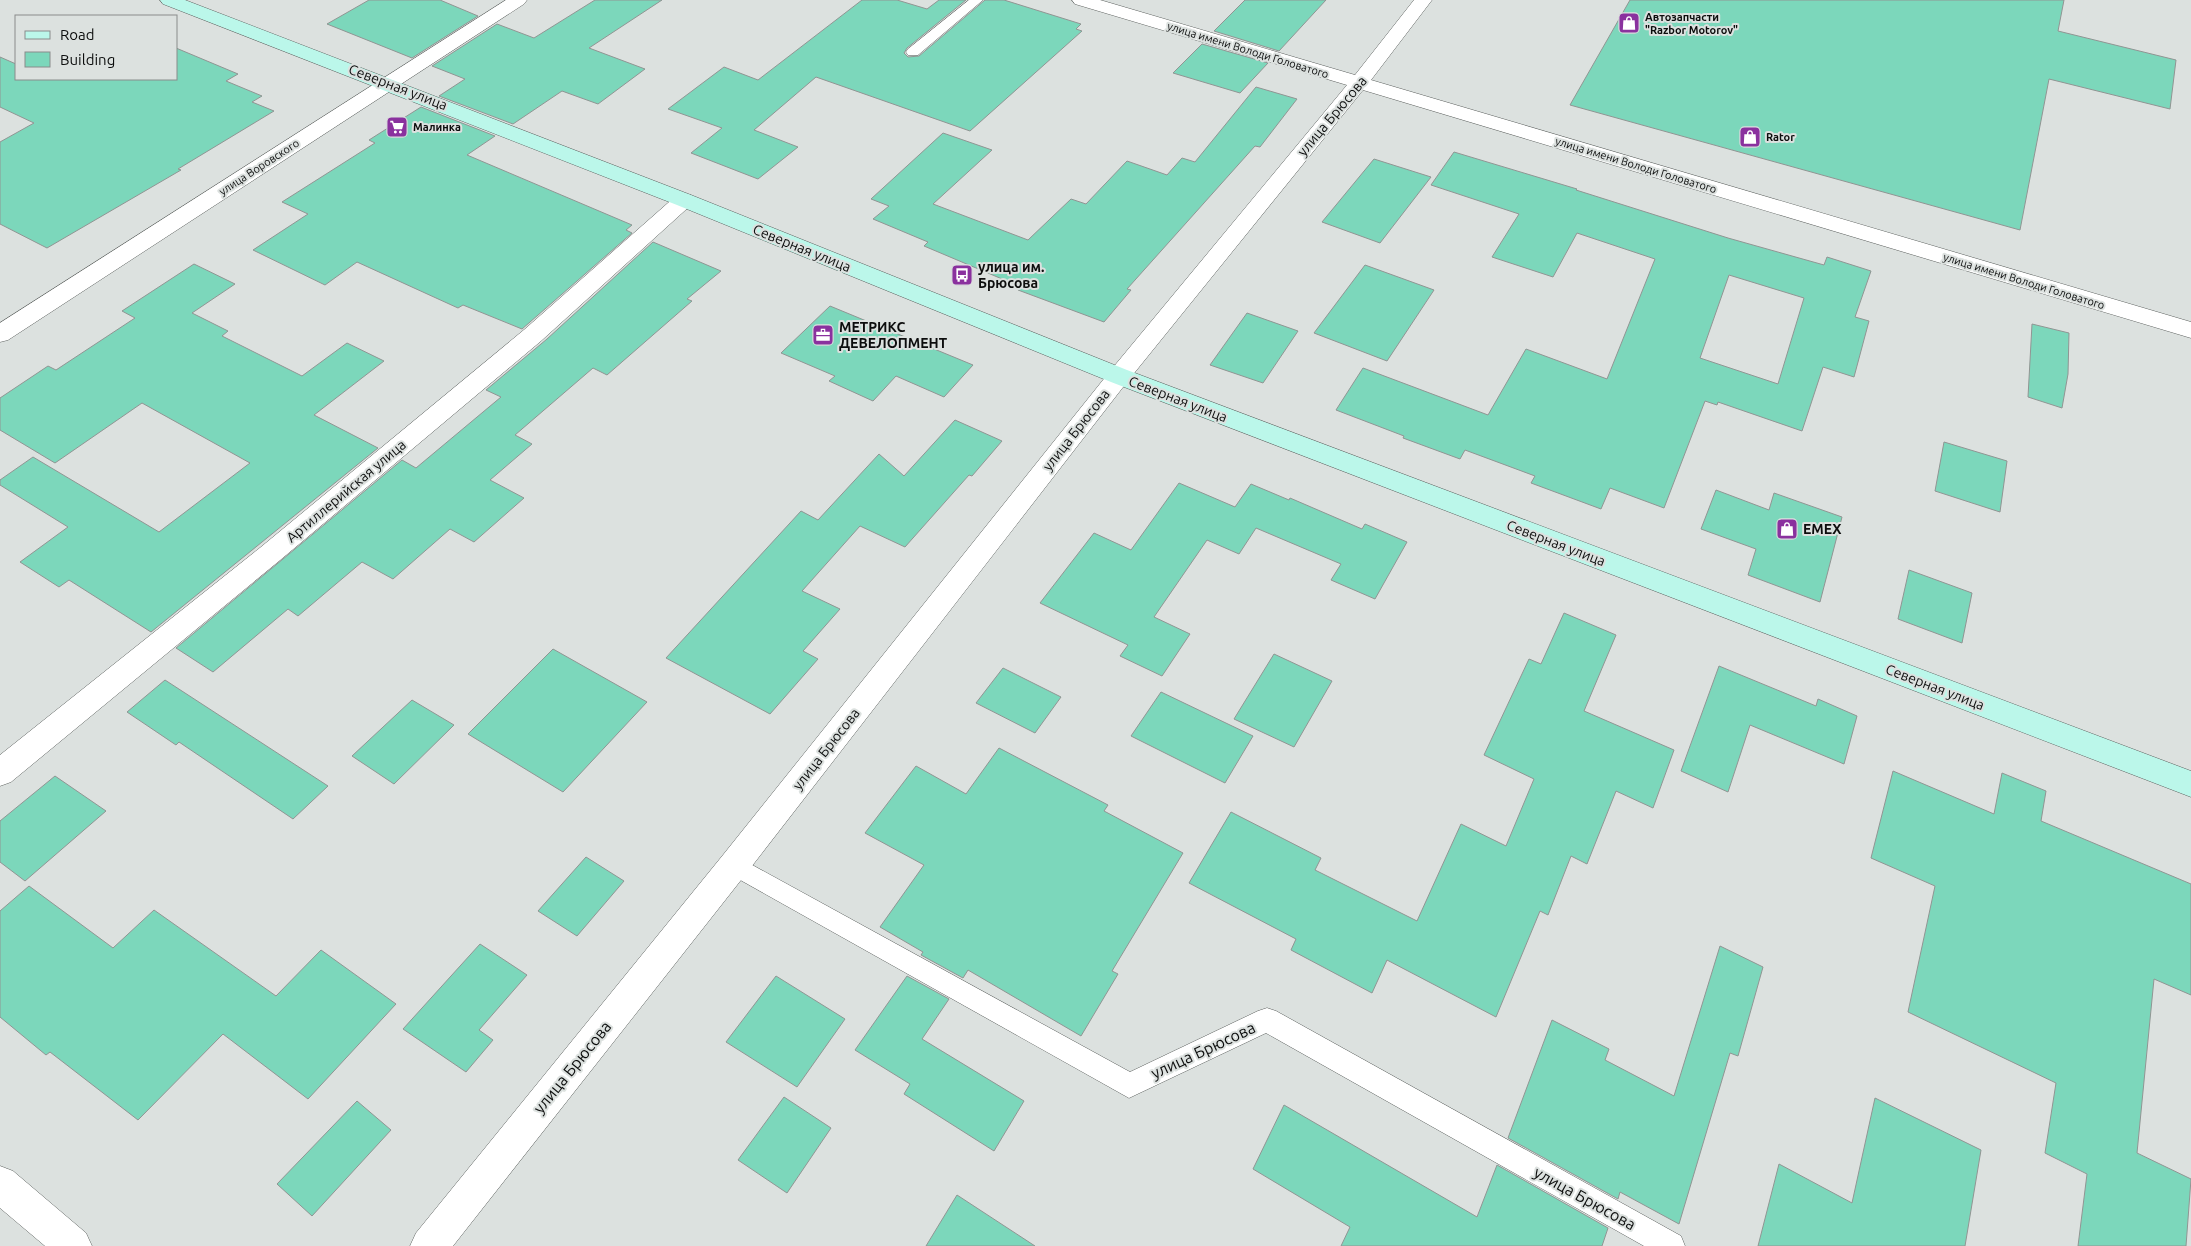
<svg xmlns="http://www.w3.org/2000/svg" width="2191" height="1246" viewBox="0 0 2191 1246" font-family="Ubuntu,sans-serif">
  <rect width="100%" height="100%" fill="#dce1df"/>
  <g fill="#7cd7bb" stroke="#909593" fill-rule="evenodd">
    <polygon points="369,0 440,0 478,16 412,58 327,24"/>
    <polygon points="595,0 662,0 589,48 645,69 598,104 562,91 513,124 439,96 465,79 432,66 497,24 534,38"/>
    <polygon points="862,0 897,0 927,9 939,0 966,0 907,48 904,53 908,57 919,56 985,0 1004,0 1081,24 1076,29 1082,31 970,131 816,77 754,130 798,147 758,179 691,153 722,128 668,109 724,67 758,80"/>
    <polygon points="1245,0 1326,0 1279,51 1214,31"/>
    <polygon points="1630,0 2064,0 2058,31 2176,60 2170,109 2049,79 2020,230 1570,105"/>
    <polygon points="1202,44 1268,63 1240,93 1173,73"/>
    <polygon points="176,48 238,74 226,81 262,96 252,102 274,111 178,169 181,170 47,248 0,224 0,142 34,123 0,107 0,57 16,64 16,79 176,79"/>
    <polygon points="1256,87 1297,99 1260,147 1255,146 1127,289 1131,290 1104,322 1018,290 1021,287 924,246 928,242 873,219 889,206 871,199 943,133 992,150 933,204 1028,240 1071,199 1086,204 1127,161 1167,175 1182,158 1195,162"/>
    <polygon points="421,107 495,136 467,155 632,225 626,230 632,233 522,329 463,305 458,308 357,262 325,285 253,250 308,214 282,202 375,143 369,140"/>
    <path d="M1454,152L1577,189L1576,190L1728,238L1824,265L1827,257L1871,271L1855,317L1869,321L1854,377L1823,367L1802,431L1718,402L1717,405L1705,401L1664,508L1610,488L1601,509L1531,483L1535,476L1465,450L1460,459L1403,438L1404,436L1336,410L1363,368L1488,415L1526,349L1607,379L1655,259L1577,233L1553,277L1492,257L1519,214L1431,185ZM1729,275L1804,298L1778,384L1700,358Z"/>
    <polygon points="1374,159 1431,177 1380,243 1322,222"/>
    <polygon points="653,242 721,271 687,299 692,301 607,375 593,368 515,435 532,444 490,480 524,498 474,542 450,529 393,579 362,562 298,616 288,609 213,672 176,648 402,460 416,468 501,397 486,390 547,339"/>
    <polygon points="194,264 235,284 192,313 228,331 222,336 302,376 347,343 384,361 314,415 378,448 151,632 69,580 59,587 20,562 68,527 0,485 0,480 33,457 159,532 250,463 142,403 55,463 0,430 0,398 48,366 56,370 135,318 122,311"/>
    <polygon points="1365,265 1434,290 1387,361 1314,333"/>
    <polygon points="830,306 973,365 944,397 896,376 873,401 829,381 835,376 781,353"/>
    <polygon points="1247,313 1298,331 1263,383 1210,365"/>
    <polygon points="2032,324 2069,333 2068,374 2062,408 2028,397"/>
    <polygon points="955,420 1002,441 972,476 969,475 905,547 860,526 802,591 840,609 803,651 818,659 770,714 666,658 801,511 818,520 879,454 904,476"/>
    <polygon points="1944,442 2007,461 2000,512 1935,491"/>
    <polygon points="1179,483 1235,507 1251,484 1289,500 1290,498 1362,529 1365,524 1407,542 1375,599 1331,580 1341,564 1256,528 1239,554 1207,540 1154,617 1190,634 1162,676 1120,656 1128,645 1040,603 1094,533 1131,550"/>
    <polygon points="1716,490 1769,510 1774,493 1842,517 1820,602 1748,575 1756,549 1701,529"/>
    <polygon points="1909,570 1972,593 1962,643 1898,619"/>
    <polygon points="1564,613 1616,635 1584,711 1674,750 1653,808 1616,791 1587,864 1571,856 1548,915 1540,911 1496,1017 1387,960 1372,993 1291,950 1296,939 1189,883 1231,812 1321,858 1315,870 1417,921 1461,824 1506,846 1534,779 1484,755 1529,659 1541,664"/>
    <polygon points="553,649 647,702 563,792 468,734"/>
    <polygon points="1274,654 1332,681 1294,747 1234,719"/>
    <polygon points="1719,666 1816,706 1818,699 1857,716 1844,764 1750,725 1728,792 1681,771"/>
    <polygon points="1003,668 1061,697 1035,733 976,703"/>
    <polygon points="165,680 328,786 293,819 179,742 176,745 127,712"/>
    <polygon points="1161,692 1253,736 1225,783 1131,736"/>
    <polygon points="412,700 454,725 394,784 352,756"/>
    <polygon points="999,748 1108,805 1104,811 1183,853 1112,971 1118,974 1081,1036 968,970 963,978 921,955 923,952 880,927 924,865 865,833 916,766 966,794"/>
    <polygon points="1893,771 1994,814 2002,773 2046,791 2041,821 2191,884 2191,995 2154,979 2137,1153 2191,1179 2186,1246 2078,1246 2087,1174 2045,1153 2056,1083 1908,1012 1935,886 1871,858"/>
    <polygon points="55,776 106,811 25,881 0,862 0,821"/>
    <polygon points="586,857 624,881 577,936 538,911"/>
    <polygon points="29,886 113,948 154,910 276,996 321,950 396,1004 308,1099 223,1034 138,1120 50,1052 46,1055 0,1017 0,911"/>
    <polygon points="480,944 527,975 479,1030 493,1040 466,1072 403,1029"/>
    <polygon points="1720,946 1763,967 1738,1056 1730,1053 1679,1224 1620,1192 1618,1199 1508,1138 1552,1020 1609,1049 1605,1060 1674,1096"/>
    <polygon points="776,976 845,1019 797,1087 726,1042"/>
    <polygon points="907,976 949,999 922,1039 1024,1101 994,1151 904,1094 910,1084 855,1050"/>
    <polygon points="784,1097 831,1128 787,1193 738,1160"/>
    <polygon points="1875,1098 1981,1150 1965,1246 1758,1246 1779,1164 1852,1203"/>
    <polygon points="357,1101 391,1130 312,1216 277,1184"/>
    <polygon points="1284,1105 1477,1217 1497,1165 1608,1228 1602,1246 1341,1246 1350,1227 1253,1169"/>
    <polygon points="957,1195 1035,1246 926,1246"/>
  </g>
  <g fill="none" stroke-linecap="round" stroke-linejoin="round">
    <g stroke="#5d615f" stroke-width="1">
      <g id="lane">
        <polygon points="969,0 983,0 918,55 908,55 906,52 908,49"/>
        <polygon points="734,855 1130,1072 1258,1011 1267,1008 1276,1011 1681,1236 1685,1246 1644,1246 1266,1033 1129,1098 726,872 723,865 726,858"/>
      </g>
    </g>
    <g stroke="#5d615f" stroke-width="1">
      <g id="street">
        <polygon points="506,0 527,0 524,4 8,340 0,342 0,323"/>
        <polygon points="1072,0 1100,0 1355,75 1414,0 1432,0 1371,80 2191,322 2191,338 1363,90 1127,382 745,875 453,1246 410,1246 416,1233 723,855 1111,370 1347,85 1075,4"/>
        <polygon points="684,194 691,195 694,200 691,205 541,341 279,561 11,782 0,786 0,755 261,547 525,329 677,195"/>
        <polygon points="0,1166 13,1171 86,1233 92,1246 45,1246 0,1208"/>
      </g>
    </g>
    <g stroke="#5d615f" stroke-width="1">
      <polygon id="secondary" points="160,0 185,0 691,195 1127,370 2191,771 2191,797 1111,382 677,205 163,4"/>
    </g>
    <use href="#lane" fill="#fff" fill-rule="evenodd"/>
    <use href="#street" fill="#fff" fill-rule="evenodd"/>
    <use href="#secondary" fill="#bbf7ea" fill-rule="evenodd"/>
  </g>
  <defs>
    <g id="shop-square" transform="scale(1.125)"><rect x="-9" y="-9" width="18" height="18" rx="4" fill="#8a319e" stroke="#dce1df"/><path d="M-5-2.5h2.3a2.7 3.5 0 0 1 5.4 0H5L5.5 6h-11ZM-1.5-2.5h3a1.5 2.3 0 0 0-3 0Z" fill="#fff"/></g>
    <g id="supermarket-square" transform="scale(1.125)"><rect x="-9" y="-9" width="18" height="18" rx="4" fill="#8a319e" stroke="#dce1df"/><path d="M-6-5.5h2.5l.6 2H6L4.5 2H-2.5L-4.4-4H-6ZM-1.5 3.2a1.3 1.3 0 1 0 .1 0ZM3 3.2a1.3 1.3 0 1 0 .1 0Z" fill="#fff"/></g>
    <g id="bus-square" transform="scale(1.125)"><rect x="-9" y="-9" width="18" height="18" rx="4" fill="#8a319e" stroke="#dce1df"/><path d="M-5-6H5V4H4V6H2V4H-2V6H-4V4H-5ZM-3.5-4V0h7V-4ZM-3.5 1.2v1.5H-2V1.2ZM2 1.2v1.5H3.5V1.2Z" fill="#fff"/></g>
    <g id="office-square" transform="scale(1.125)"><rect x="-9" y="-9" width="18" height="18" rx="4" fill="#8a319e" stroke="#dce1df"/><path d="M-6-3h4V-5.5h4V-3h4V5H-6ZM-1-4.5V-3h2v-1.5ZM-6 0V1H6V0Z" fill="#fff"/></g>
  </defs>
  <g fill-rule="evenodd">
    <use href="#shop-square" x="1629" y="23"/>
    <use href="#supermarket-square" x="397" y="127"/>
    <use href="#shop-square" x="1750" y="137"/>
    <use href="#bus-square" x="962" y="275"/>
    <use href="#office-square" x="823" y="335"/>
    <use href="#shop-square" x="1787" y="529"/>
  </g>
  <g text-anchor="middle" stroke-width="4" stroke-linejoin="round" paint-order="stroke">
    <g font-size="11" font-weight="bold" fill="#0c0d0d" stroke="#dce1df" text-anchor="start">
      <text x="1645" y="21">Автозапчасти<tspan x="1645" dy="13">"Razbor Motorov"</tspan></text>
      <text x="413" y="131">Малинка</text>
      <text x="1766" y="141">Rator</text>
    </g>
    <g font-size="11" fill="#0c0d0d" stroke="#dce1df">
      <text transform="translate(1248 50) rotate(17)" y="4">улица имени Володи Головатого</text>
      <text transform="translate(1636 165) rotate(17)" y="4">улица имени Володи Головатого</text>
      <text transform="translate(259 167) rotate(-33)" y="4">улица Воровского</text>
      <text transform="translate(2024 281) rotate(17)" y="4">улица имени Володи Головатого</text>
    </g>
    <g font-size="14" fill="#0c0d0d" stroke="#dce1df">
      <text transform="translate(398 87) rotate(21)" y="5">Северная улица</text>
      <text transform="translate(1332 116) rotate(-50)" y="5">улица Брюсова</text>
      <text transform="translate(802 248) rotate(22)" y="5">Северная улица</text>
      <text transform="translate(1178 399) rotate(21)" y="5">Северная улица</text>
      <text transform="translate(1076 430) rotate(-52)" y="5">улица Брюсова</text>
      <text transform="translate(346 491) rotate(-40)" y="5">Артиллерийская улица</text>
      <text transform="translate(1556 543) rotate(21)" y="5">Северная улица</text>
      <text transform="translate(1935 687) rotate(21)" y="5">Северная улица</text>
      <text transform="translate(826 749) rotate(-52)" y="5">улица Брюсова</text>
    </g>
    <g font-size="14" font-weight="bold" fill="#0c0d0d" stroke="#dce1df" text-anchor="start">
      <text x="978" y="272">улица им.<tspan x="978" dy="16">Брюсова</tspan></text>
      <text x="839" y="332">МЕТРИКС<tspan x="839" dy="16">ДЕВЕЛОПМЕНТ</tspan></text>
      <text x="1803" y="534">EMEX</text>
    </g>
    <g font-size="16" fill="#0c0d0d" stroke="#dce1df">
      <text transform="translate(1203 1050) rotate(-25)" y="6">улица Брюсова</text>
      <text transform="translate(572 1067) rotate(-51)" y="6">улица Брюсова</text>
      <text transform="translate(1585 1198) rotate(29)" y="6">улица Брюсова</text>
    </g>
  </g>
  <rect x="15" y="15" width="162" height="65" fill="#dce1df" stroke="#898c8b"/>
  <rect x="25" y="31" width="25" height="8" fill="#bbf7ea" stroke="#898c8b"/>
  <text x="60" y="40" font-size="15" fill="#0c0d0d">Road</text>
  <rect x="25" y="52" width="25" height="15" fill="#7cd7bb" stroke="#898c8b"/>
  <text x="60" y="65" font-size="15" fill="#0c0d0d">Building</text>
</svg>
